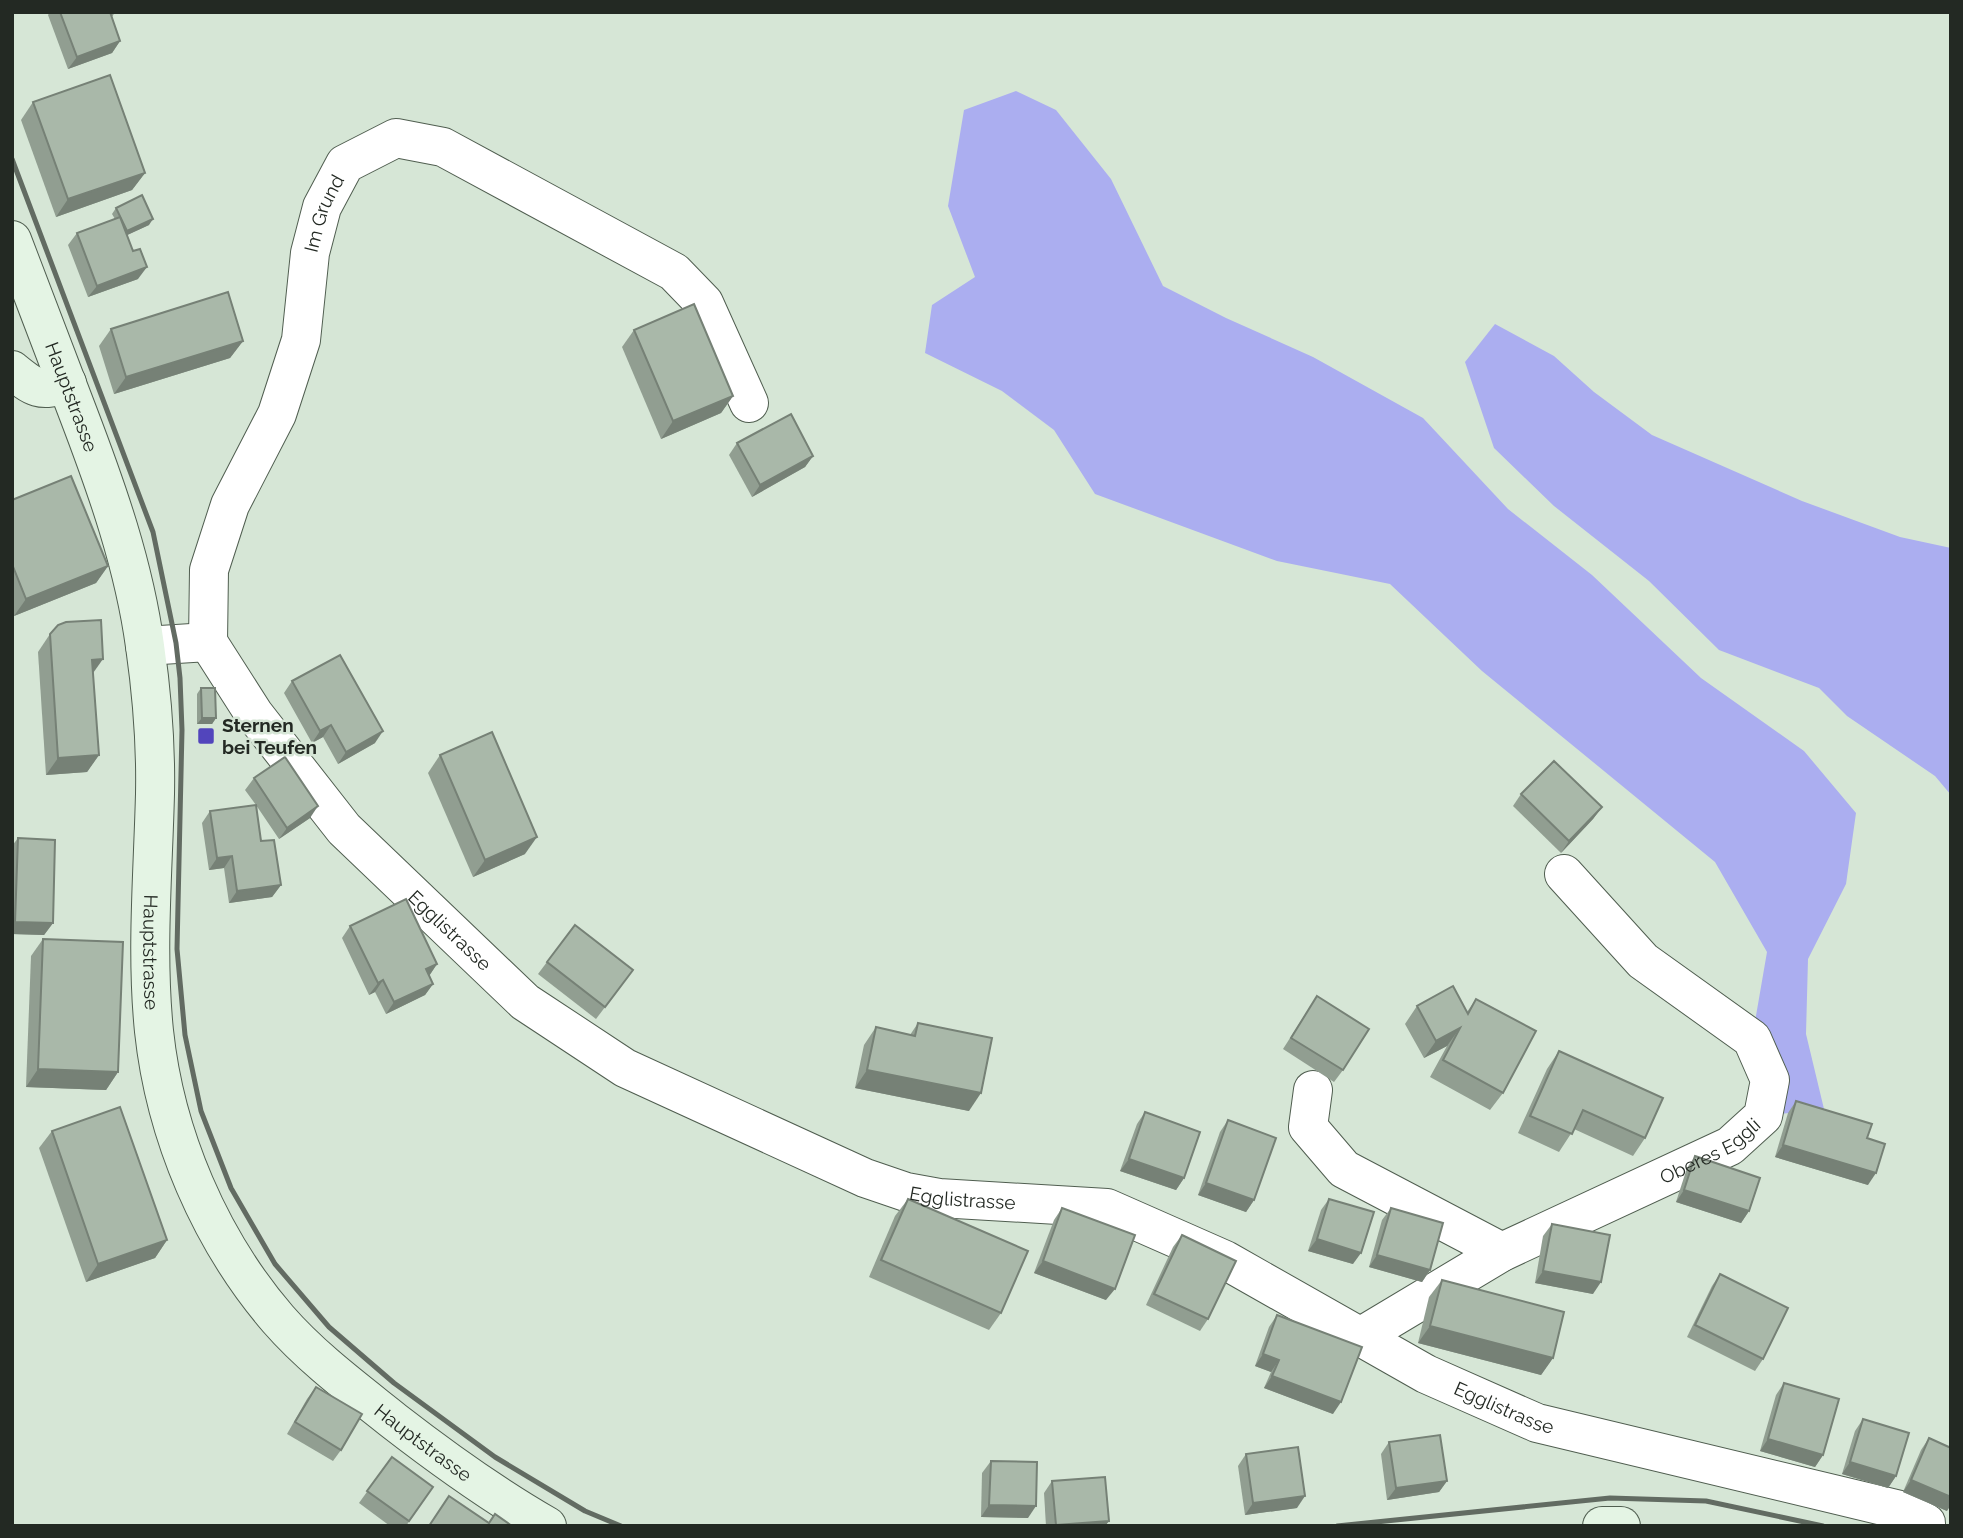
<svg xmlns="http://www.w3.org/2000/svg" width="1963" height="1538" viewBox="0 0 1963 1538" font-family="Raleway,sans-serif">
  <rect width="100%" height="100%" fill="#d6e6d6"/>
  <g fill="#abaef0">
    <polygon points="1016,91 1056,110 1111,179 1163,286 1226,318 1313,357 1423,418 1508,509 1592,575 1701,678 1804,751 1856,813 1846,884 1808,959 1806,1034 1824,1109 1763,1116 1752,1039 1767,952 1715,862 1482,671 1390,584 1277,561 1095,494 1054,430 1002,391 925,353 932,305 975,277 948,206 964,110"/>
    <polygon points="1495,324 1554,356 1594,392 1652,435 1802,501 1900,537 1951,548 1951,795 1935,776 1847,716 1819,688 1719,650 1649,581 1554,506 1494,448 1465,362"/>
  </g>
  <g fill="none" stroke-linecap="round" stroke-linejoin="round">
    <g stroke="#505e50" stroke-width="40">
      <g id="street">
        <path id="s1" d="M208,642L254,714L344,829L525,1002L625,1068L865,1178L906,1192L939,1198L1107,1208L1225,1260L1426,1374L1537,1423L1904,1511L1926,1523V1526"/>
        <path id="s2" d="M208,642L209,570L230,505L277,414L301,340L310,253L322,207L345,164L396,138L443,147L674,272L704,303L749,403"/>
        <polyline points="145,646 208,642"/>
        <polyline points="1313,1090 1308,1127 1344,1169 1502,1252"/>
        <path id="s3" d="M1360,1337L1502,1252L1730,1146L1763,1116L1770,1080L1752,1039L1643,961L1564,874"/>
      </g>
    </g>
    <g stroke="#505e50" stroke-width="40">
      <g id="secondary">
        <path id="s4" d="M12,240C34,297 56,355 78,413C107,489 134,565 145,646C152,695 156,745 155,794C153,873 146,952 154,1031C165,1135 210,1240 278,1319C312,1358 354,1389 394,1421C443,1459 493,1495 547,1526"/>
        <path d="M12,370C34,388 40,393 67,383"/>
        <polyline points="1602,1526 1621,1526"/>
      </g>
    </g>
    <use href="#street" stroke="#fff" stroke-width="38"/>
    <use href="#secondary" stroke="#e4f4e4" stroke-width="38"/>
    <g stroke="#626b62" stroke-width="5">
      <polyline points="12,159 153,532 176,643 180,678 182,730 177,949 185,1035 201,1111 231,1188 275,1264 329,1327 394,1383 495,1457 585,1511 621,1526"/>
      <polyline points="1337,1526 1610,1498 1706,1501 1823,1526"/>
    </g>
  </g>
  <g fill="#919e91">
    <polygon points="50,12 115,12 112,17 120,41 112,53 68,69 48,15"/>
    <polygon points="33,102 145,173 132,190 56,217 21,120"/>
    <polygon points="116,208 149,225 127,235 138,279 88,297 68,245 77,233 115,219 112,214"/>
    <polygon points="111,329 243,341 230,358 114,394 99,346"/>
    <polygon points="634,330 733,396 721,413 661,439 622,347"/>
    <polygon points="737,443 813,456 805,467 752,497 729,455"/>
    <polygon points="12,500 108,566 96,583 14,616 12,611"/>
    <polygon points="50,634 93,674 99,755 87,772 46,775 38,652"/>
    <polygon points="292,681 375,743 338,764 323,737 312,743 284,693"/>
    <polygon points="201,688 216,718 212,724 197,724 197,694"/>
    <polygon points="440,755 525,854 473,877 428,773"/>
    <polygon points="254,778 310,818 279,839 256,805 261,841 281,885 272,897 229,903 224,868 209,870 202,823 210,811 256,805 245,790"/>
    <polygon points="1521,794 1602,807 1593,819 1561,853 1513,806"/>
    <polygon points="18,838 53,923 44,935 12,934 12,846"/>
    <polygon points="350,926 437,964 429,976 433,984 425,995 386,1014 375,992 369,995 342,938"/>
    <polygon points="43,939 118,1072 106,1090 26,1087 31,956"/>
    <polygon points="547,962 624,982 596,1019 538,974"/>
    <polygon points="1317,996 1343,1070 1334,1082 1283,1049"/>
    <polygon points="1476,999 1503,1093 1490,1110 1430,1077 1447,1046 1424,1058 1405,1024 1417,1006 1467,1012"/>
    <polygon points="918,1023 969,1111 855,1088 864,1045 876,1027 910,1035"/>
    <polygon points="1559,1051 1645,1138 1633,1156 1574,1129 1559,1152 1518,1133 1547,1069"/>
    <polygon points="1796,1101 1867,1138 1868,1185 1775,1157 1788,1113"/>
    <polygon points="1145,1112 1184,1178 1176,1190 1120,1171 1137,1124"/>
    <polygon points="1228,1120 1254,1200 1246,1212 1198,1195 1220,1132"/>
    <polygon points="52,1131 167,1240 155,1258 86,1282 39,1148"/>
    <polygon points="1695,1156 1749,1211 1741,1223 1676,1202 1687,1168"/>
    <polygon points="908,1199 1001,1313 989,1330 869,1277 895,1216"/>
    <polygon points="1329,1199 1353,1264 1308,1251 1321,1210"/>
    <polygon points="1062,1208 1106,1300 1034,1273 1054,1220"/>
    <polygon points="1391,1208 1430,1270 1422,1282 1369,1267 1382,1220"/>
    <polygon points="1552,1224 1593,1294 1535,1283 1543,1236"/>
    <polygon points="1182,1235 1208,1319 1200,1331 1146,1305 1173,1247"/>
    <polygon points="1720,1274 1763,1359 1755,1371 1687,1337 1712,1286"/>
    <polygon points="1442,1280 1553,1358 1541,1375 1418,1343 1429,1297"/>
    <polygon points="1277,1315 1333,1414 1264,1388 1271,1372 1255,1366 1269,1327"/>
    <polygon points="1784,1383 1823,1455 1815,1467 1760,1451 1776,1395"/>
    <polygon points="316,1387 341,1450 333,1461 287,1434 307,1399"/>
    <polygon points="1863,1419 1896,1476 1888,1488 1842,1474 1855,1431"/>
    <polygon points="1929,1438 1947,1511 1903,1492 1921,1450"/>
    <polygon points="1389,1442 1447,1481 1439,1492 1387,1500 1381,1454"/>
    <polygon points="1246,1454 1297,1508 1245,1515 1238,1466"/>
    <polygon points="392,1457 433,1487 406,1526 390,1526 359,1503"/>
    <polygon points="991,1461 1028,1518 981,1517 982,1473"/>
    <polygon points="1052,1481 1109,1521 1105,1526 1046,1526 1044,1493"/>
  </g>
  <g fill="#768176">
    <polygon points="120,41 112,53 68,69 77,57"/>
    <polygon points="145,173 132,190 56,217 68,199"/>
    <polygon points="153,219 149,225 123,237 127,231"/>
    <polygon points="147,267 138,279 88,297 97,286"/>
    <polygon points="243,341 230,358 114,394 126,377"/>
    <polygon points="733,396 721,413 661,439 673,421"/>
    <polygon points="813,456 805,467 752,497 760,485"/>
    <polygon points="108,566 96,583 14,616 26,599"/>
    <polygon points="103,659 91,676 92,660"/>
    <polygon points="202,718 216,718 212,724 197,724"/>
    <polygon points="331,725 323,737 312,743 320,731"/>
    <polygon points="383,731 375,743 338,764 346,752"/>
    <polygon points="99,755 87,772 46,775 58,758"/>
    <polygon points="318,806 310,818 279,839 287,828"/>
    <polygon points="1602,807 1593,819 1561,853 1569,841"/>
    <polygon points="537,837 525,854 473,877 485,860"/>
    <polygon points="232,856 224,868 209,870 217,858"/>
    <polygon points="281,885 272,897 229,903 237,891"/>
    <polygon points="15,922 53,923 44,935 12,934 12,926"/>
    <polygon points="437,964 429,976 426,969"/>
    <polygon points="383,980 375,992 369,995 378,983"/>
    <polygon points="433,984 425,995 386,1014 394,1002"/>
    <polygon points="1460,1028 1447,1046 1424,1058 1436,1041"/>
    <polygon points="38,1069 118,1072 106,1090 26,1087"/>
    <polygon points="867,1070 981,1093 969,1111 855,1088"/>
    <polygon points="1783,1145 1876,1173 1868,1185 1775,1157"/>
    <polygon points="1129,1159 1184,1178 1176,1190 1120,1171"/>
    <polygon points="1206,1183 1254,1200 1246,1212 1198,1195"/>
    <polygon points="1684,1190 1749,1211 1741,1223 1676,1202"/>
    <polygon points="1317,1239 1361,1253 1353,1264 1308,1251"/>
    <polygon points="167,1240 155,1258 86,1282 98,1264"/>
    <polygon points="1377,1255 1430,1270 1422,1282 1369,1267"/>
    <polygon points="1043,1261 1115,1289 1106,1300 1034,1273"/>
    <polygon points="1543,1271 1601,1282 1593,1294 1535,1283"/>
    <polygon points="1430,1326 1553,1358 1541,1375 1418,1343"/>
    <polygon points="1263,1354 1279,1360 1271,1372 1255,1366"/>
    <polygon points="1272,1376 1341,1402 1333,1414 1264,1388"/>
    <polygon points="1768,1439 1823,1455 1815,1467 1760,1451"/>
    <polygon points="1850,1462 1896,1476 1888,1488 1842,1474"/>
    <polygon points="1911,1480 1951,1497 1951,1505 1947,1511 1903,1492"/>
    <polygon points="1447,1481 1439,1492 1387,1500 1396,1488"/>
    <polygon points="1305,1496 1297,1508 1245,1515 1253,1503"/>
    <polygon points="989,1505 1036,1506 1028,1518 981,1517"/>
    <polygon points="1109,1521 1105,1526 1055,1526 1056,1525"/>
  </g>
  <g fill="#a9b8a9" stroke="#768176" stroke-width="2">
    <polygon points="60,12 110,12 120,41 77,57"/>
    <polygon points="110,75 145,173 68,199 33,102"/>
    <polygon points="142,195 153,219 127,231 116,208"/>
    <polygon points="120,217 133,251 140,249 147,267 97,286 77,233"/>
    <polygon points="228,292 243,341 126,377 111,329"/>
    <polygon points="694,304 733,396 673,421 634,330"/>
    <polygon points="791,414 813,456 760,485 737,443"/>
    <polygon points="71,476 108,566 26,599 12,564 12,500"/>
    <polygon points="101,620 103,659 92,660 99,755 58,758 50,634 58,625 66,622"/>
    <polygon points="340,655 383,731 346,752 331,725 320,731 292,681"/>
    <polygon points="201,688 215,688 216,718 202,718"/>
    <polygon points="492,732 537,837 485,860 440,755"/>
    <polygon points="285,757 318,806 287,828 254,778"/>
    <polygon points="1554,761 1602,807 1569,841 1521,794"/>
    <polygon points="256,805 261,841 274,840 281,885 237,891 232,856 217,858 210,811"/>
    <polygon points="18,838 55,840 53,923 15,922"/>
    <polygon points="406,899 437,964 426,969 433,984 394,1002 383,980 378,983 350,926"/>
    <polygon points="575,925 633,970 605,1007 547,962"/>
    <polygon points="43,939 123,942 118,1072 38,1069"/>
    <polygon points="1453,986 1468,1014 1476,999 1536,1031 1503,1093 1443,1060 1460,1028 1436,1041 1417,1006"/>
    <polygon points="1317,996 1369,1029 1343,1070 1291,1038"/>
    <polygon points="918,1023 992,1038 981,1093 867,1070 876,1027 915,1036"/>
    <polygon points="1559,1051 1663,1098 1645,1138 1583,1110 1572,1134 1530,1116"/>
    <polygon points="1796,1101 1872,1124 1867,1138 1885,1144 1876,1173 1783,1145"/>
    <polygon points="120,1107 167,1240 98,1264 52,1131"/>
    <polygon points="1145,1112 1200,1132 1184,1178 1129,1159"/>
    <polygon points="1228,1120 1276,1138 1254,1200 1206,1183"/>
    <polygon points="1695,1156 1760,1178 1749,1211 1684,1190"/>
    <polygon points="908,1199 1028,1251 1001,1313 881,1260"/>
    <polygon points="1329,1199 1374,1212 1361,1253 1317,1239"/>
    <polygon points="1062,1208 1135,1235 1115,1289 1043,1261"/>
    <polygon points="1391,1208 1443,1223 1430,1270 1377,1255"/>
    <polygon points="1552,1224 1610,1235 1601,1282 1543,1271"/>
    <polygon points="1182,1235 1236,1261 1208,1319 1154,1294"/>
    <polygon points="1720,1274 1788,1308 1763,1359 1695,1325"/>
    <polygon points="1442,1280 1564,1312 1553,1358 1430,1326"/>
    <polygon points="1277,1315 1362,1347 1341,1402 1272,1376 1279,1360 1263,1354"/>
    <polygon points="1784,1383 1839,1399 1823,1455 1768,1439"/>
    <polygon points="316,1387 362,1414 341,1450 295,1422"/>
    <polygon points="1863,1419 1909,1433 1896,1476 1850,1462"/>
    <polygon points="1440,1435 1447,1481 1396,1488 1389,1442"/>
    <polygon points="1929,1438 1951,1448 1951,1497 1911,1480"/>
    <polygon points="1298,1447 1305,1496 1253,1503 1246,1454"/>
    <polygon points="392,1457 433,1487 409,1521 367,1491"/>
    <polygon points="991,1461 1037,1462 1036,1506 989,1505"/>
    <polygon points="1105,1477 1109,1521 1056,1525 1052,1481"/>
    <polygon points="449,1496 489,1523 495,1514 512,1526 429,1526"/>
  </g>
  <rect fill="#5245bc" stroke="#d6e6d6" stroke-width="2.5" x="197" y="727" width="18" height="18" rx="3.5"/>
  <g text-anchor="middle" stroke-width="5" stroke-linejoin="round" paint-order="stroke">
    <g font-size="19" fill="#232923" stroke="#d6e6d6">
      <text dy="7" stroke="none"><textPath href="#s2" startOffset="450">Im Grund</textPath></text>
      <text dy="7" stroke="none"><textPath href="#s4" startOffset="168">Hauptstrasse</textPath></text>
      <text dy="7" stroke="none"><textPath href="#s1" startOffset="378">Egglistrasse</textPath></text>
      <text dy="7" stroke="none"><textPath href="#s4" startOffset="735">Hauptstrasse</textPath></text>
      <text dy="7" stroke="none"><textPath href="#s3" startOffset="397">Oberes Eggli</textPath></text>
      <text dy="7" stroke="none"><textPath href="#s1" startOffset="966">Egglistrasse</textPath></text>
      <text dy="7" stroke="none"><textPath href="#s1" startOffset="1556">Egglistrasse</textPath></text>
      <text dy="7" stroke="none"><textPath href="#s4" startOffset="1323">Hauptstrasse</textPath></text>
    </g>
    <g font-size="19" font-weight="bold" fill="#232923" stroke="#d6e6d6" text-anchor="start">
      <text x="222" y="732">Sternen<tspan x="222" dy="22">bei Teufen</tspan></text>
    </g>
  </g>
  <rect width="1963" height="1538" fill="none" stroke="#232923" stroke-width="28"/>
</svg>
